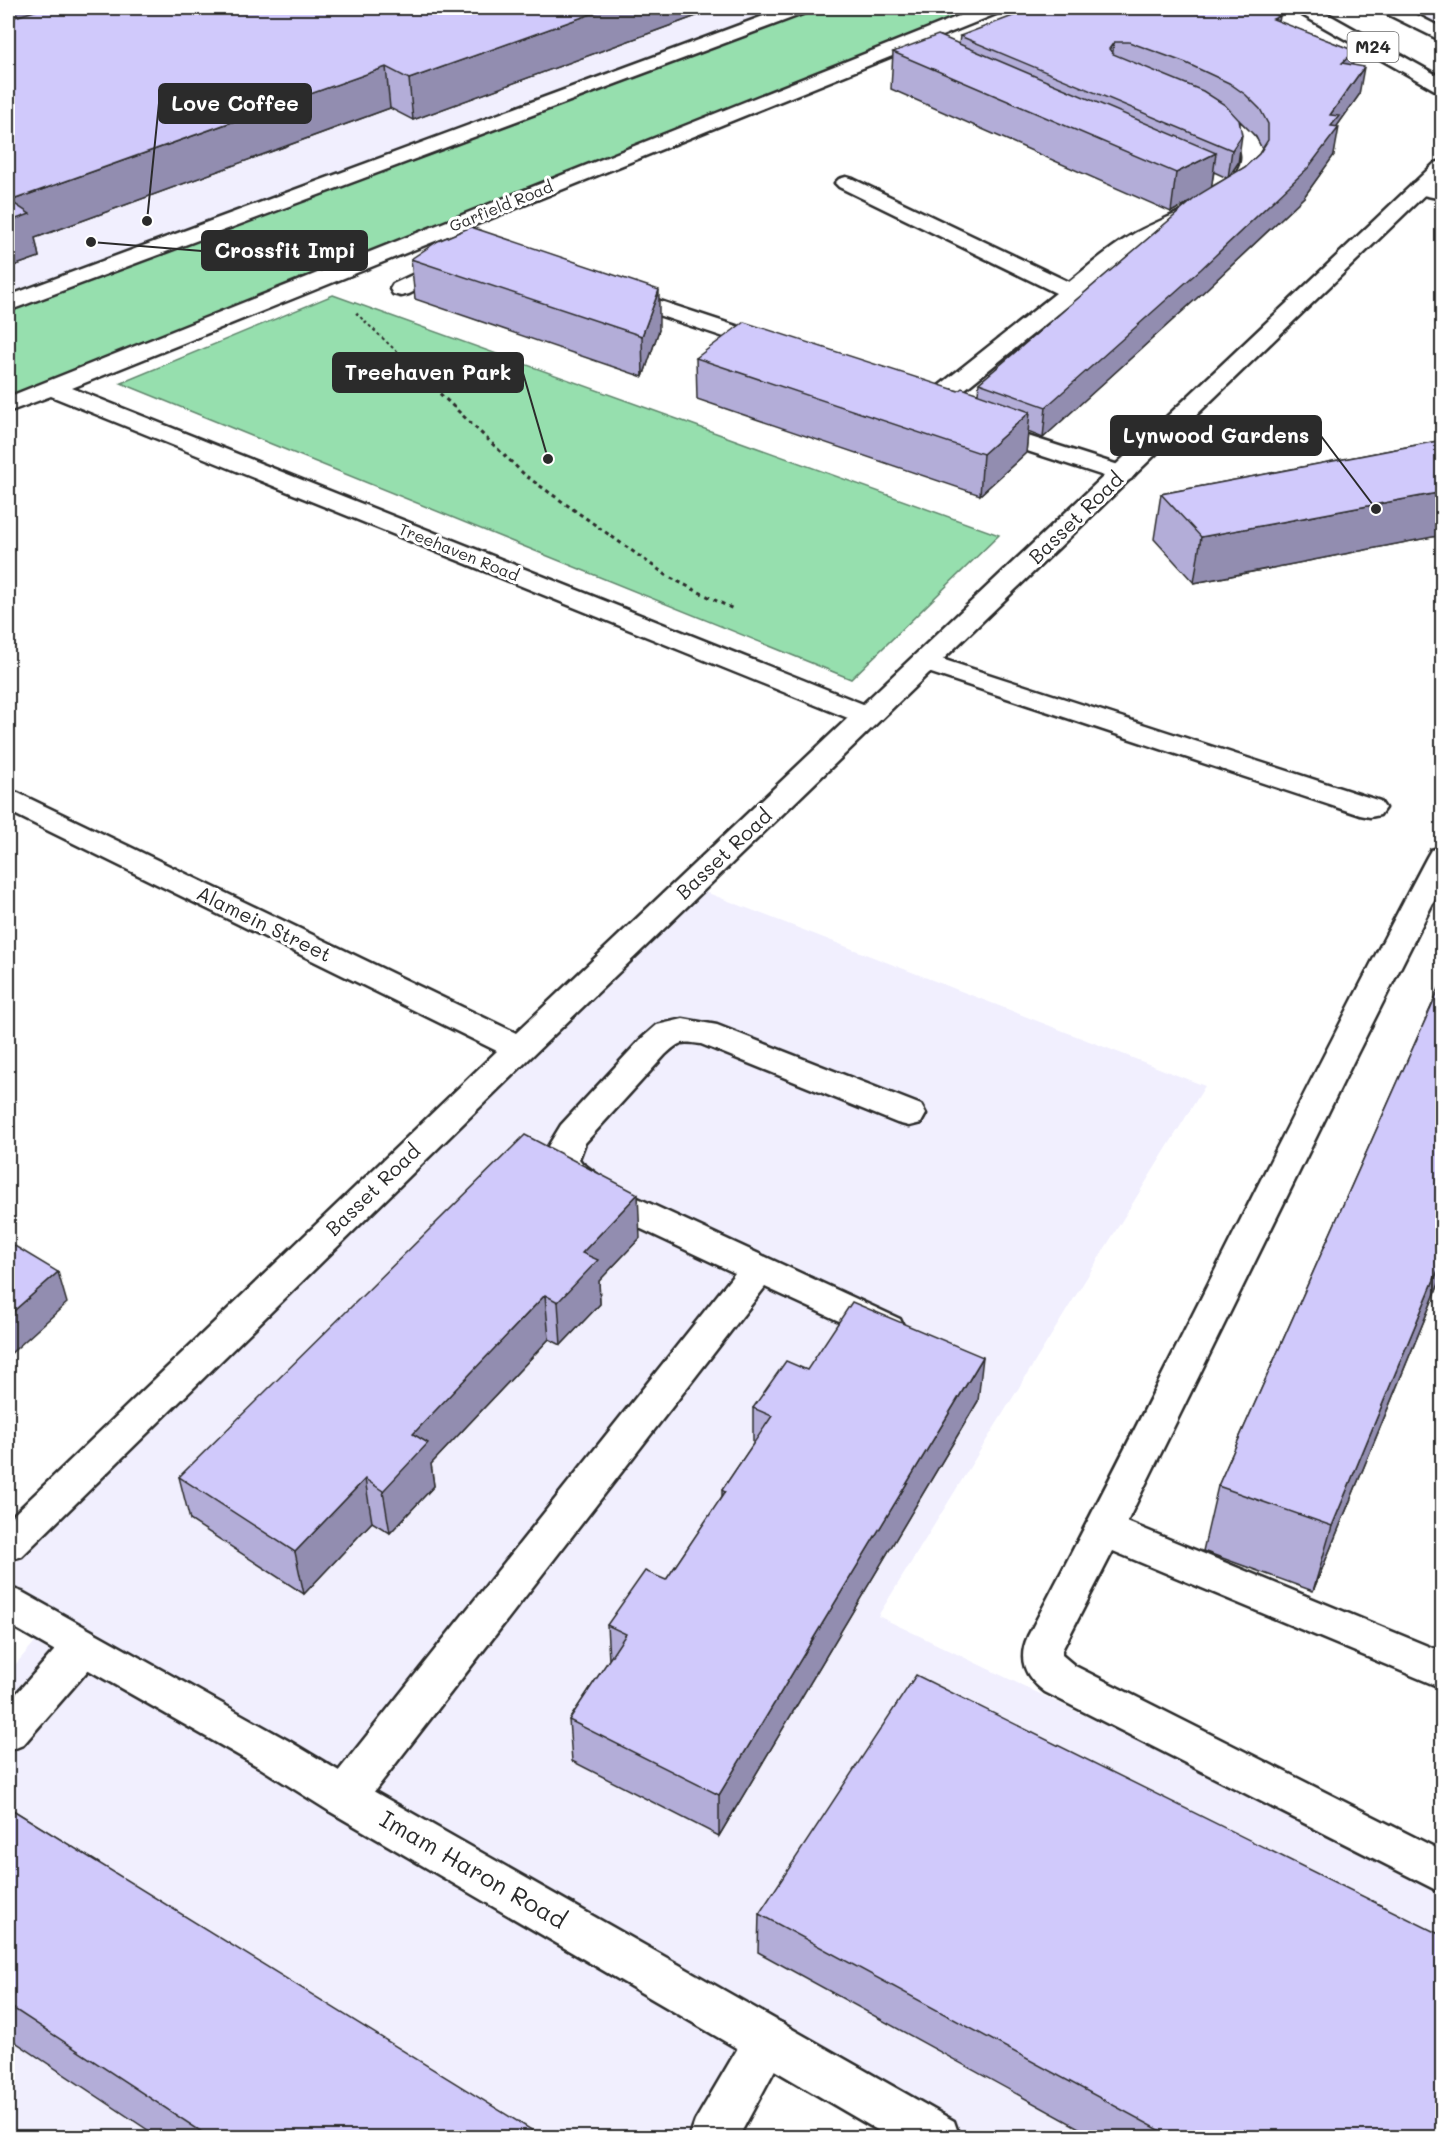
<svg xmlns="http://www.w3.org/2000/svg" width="1450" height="2145" viewBox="0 0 1450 2145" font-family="Mali,sans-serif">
  <rect width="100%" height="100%" fill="#fff"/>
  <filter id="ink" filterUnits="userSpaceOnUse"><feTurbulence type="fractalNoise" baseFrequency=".0167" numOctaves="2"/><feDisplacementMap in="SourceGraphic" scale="12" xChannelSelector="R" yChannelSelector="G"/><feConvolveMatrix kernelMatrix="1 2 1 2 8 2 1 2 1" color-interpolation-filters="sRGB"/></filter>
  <g filter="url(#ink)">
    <g fill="#f1effe">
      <polygon points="8,8 801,8 8,304"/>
      <polygon points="1390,8 1442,8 1442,35"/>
      <polygon points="690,886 1205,1086 878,1616 1442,1887 1442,2137 937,2137 768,2041 712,2137 8,2137 8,1673 47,1628 8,1604 8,1544"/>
    </g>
    <g fill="#96dfae" stroke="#60856c" stroke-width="1.5">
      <polygon points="801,8 981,8 987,10 8,405 8,304"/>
      <polygon points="333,295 999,535 851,679 121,383"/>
    </g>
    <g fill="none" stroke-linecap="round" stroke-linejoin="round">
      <g stroke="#2b2b2b" stroke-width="5">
        <g id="service">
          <polygon points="785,8 810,8 808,12 8,311 8,296"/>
          <path d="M1205,105C1229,111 1275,140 1260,171C1243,205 1194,220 1162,236C1129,252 1102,278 1074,301C1029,337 984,374 939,410L930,412L921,410L918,405L921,400L1056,293L839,187L835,183L839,179L846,177L853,179L1069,282C1089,266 1109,248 1132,235C1157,219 1255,189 1240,149C1232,127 1205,126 1195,111L1198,107Z"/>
          <polygon points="1421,182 1442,187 1442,199 1413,193 1410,188 1413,183"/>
          <polygon points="453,256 461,258 464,263 461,268 409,294 401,296 393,294 390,289 393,284"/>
          <polygon points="615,286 782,341 786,346 782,351 774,353 766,351 607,298 604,293 607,288"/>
          <polygon points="984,422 1131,469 1135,474 1131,479 1122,482 1113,479 975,434 972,429 975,424"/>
          <polygon points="926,654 1380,801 1385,808 1380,815 1370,817 1360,815 916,668 912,662 916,656"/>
          <path d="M1442,847V885L1357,1054L1127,1522L1442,1652V1688L1113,1551L1062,1650V1655L1075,1666L1442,1851V1893L1045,1692C1025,1677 1017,1660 1028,1636C1164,1378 1290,1115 1427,857L1431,850Z"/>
          <path d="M683,1019L717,1025L921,1105L926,1114L921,1123L909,1126L897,1123L701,1044C681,1041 680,1041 665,1055L585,1143L579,1159L582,1163L614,1187L900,1319L905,1329L900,1339L887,1343L765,1287L359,1811L344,1816L329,1811L323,1797L329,1783L735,1273L590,1205L558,1181L545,1160L547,1148L561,1125L641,1039L657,1025Z"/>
          <polygon points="82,1630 96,1635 102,1648 96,1661 23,1745 8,1751 8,1703 68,1635"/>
        </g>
      </g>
      <g stroke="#2b2b2b" stroke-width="5">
        <g id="minor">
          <polygon points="979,8 1003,8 1001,12 72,388 863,704 1435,163 1442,161 1442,178 532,1056 22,1556 8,1560 8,1520 497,1051 8,811 8,791 18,793 516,1033 848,718 51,396 8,412 8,397"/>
          <polygon points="768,2017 784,2024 791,2040 738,2138 689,2138 695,2121 752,2024"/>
        </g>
      </g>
      <g stroke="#2b2b2b" stroke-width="5">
        <polygon id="tertiary" points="8,1587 22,1592 289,1741 359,1783 954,2121 960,2138 891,2138 329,1811 259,1767 8,1624"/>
      </g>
      <g stroke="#2b2b2b" stroke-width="5">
        <g id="primary">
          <polygon points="1295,8 1317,8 1442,78 1442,92 1435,90 1297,12"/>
          <polygon points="1381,8 1403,8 1442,28 1442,41 1383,12"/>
        </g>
      </g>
      <polyline stroke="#2b2b2b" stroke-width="2" stroke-dasharray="3 3" stroke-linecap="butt" points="356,313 413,367"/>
      <polyline stroke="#2b2b2b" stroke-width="3" stroke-dasharray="4 4" stroke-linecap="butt" points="411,366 526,476 669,577 735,610"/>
      <use href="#service" fill="#fff" fill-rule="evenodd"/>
      <use href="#minor" fill="#fff" fill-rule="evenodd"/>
      <use href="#tertiary" fill="#fff" fill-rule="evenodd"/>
      <use href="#primary" fill="#fff" fill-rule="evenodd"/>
    </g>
    <g fill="#b3add8" stroke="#2b2b2b" stroke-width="1.5" fill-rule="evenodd">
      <polygon points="8,8 718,8 413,120 390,108 35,238 39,257 8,268"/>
      <path d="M1279,22L1355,51L1352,65L1359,95L1337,126L1334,155L1304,197L1197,298L1043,438L1028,432L1026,453L980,495L697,399L696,358L978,393L979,383L1191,202L1171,212L891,89L893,52L959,44L960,36ZM1240,121L1256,137L1262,149L1259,154L1245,167L1230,176L1238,163ZM1214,172L1227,178L1211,187Z"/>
      <polygon points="411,259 659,330 643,377 415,299"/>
      <polygon points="1443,440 1443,535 1194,583 1154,539 1161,494"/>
      <polygon points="1443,980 1443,1274 1313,1591 1203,1551 1218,1486"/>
      <polygon points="640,1238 599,1281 600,1304 561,1345 549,1339 431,1464 434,1486 390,1533 372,1522 304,1594 190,1520 179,1477"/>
      <polygon points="807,1370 978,1401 719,1836 572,1761 569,1720 609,1660 607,1625 666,1580 722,1497 722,1490 753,1444 753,1408"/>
      <polygon points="8,1807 538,2138 160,2138 8,2037"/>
      <polygon points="759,1914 1443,2138 1097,2138 758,1952"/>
    </g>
    <g fill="#928db0" stroke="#2b2b2b" stroke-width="1.5">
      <polygon points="8,8 126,8 8,45"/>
      <polygon points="608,8 718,8 413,120 409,79"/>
      <polygon points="1280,16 1276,43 1273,19"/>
      <polygon points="1114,42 1111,69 1109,49"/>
      <polygon points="1355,51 1350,78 1342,63"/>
      <polygon points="386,67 390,108 35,238 39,257 8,268 8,222 10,201"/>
      <polygon points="1364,67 1359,95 1337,126 1336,131 1339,127 1334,155 1304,197 1197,298 1043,438 1046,407 1330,115"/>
      <polygon points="1242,135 1238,163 1228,178 1232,150"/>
      <polygon points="1216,153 1211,191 1171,212 1176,173"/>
      <polygon points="659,290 659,330 643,377 642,336"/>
      <polygon points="1030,412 1026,453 980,495 983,454"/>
      <polygon points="1443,492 1443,535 1194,583 1201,537"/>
      <polygon points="638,1194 640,1238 599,1281 600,1304 561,1345 558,1302 582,1253"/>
      <polygon points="1443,1258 1443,1274 1313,1591 1332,1526"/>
      <polygon points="58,1272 67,1303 8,1356 8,1316"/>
      <polygon points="545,1295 549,1339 431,1464 434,1486 390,1533 383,1491 413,1434"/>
      <polygon points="983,1357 978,1401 719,1836 719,1795"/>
      <polygon points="365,1479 372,1522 304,1594 295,1552"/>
    </g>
    <g fill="#d0c9fb" stroke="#2b2b2b" stroke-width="1.5">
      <polygon points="45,8 608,8 409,79 386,67 10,201 30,214 8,222 8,19"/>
      <polygon points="1034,8 1258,8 1280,16 1273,19 1355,51 1342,63 1364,67 1330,115 1339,116 1331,126 1339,127 1308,168 1201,269 1046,407 979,383 1200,194 1245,167 1259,154 1268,140 1268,124 1260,109 1246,95 1229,83 1186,63 1129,42 1114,42 1109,49 1113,54 1203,91 1225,105 1239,120 1242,135 1232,150 960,36"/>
      <polygon points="938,35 1216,153 1176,173 893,52"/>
      <polygon points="471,227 659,290 642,336 411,259 438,241"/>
      <polygon points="744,322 958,391 962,388 1030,412 983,454 696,358"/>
      <polygon points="1443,440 1443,492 1201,537 1161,494"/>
      <polygon points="1443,980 1443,1258 1332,1526 1218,1486"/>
      <polygon points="525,1135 638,1194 582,1253 598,1260 558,1302 545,1295 413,1434 428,1443 383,1491 365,1479 295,1552 179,1477"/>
      <polygon points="8,1242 58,1272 8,1316"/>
      <polygon points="852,1302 983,1357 719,1795 569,1720 626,1634 607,1625 645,1571 666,1580 725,1492 722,1490 772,1416 753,1408 786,1361 807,1370"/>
      <polygon points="916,1675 1443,1936 1443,2138 1174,2138 759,1914"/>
      <polygon points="8,1807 538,2134 535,2138 211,2138 8,2005"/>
    </g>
  </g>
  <g text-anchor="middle" stroke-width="6" stroke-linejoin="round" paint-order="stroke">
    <g font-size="16" fill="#2b2b2b" stroke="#fff">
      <text transform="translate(501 206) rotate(-22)" y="6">Garfield Road</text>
      <text transform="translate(459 552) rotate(22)" y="6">Treehaven Road</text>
    </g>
    <rect fill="#fff" stroke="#6b6b6b" stroke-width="1.5" x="1347.5" y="32" width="51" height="30" rx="4.5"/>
    <g font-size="18" font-weight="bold" fill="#2b2b2b">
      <text x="1373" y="53">M24</text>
    </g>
    <g font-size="20" fill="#2b2b2b" stroke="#fff">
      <text transform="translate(1076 518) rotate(-44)" y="7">Basset Road</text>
      <text transform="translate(724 854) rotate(-43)" y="7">Basset Road</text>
      <text transform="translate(264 924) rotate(26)" y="7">Alamein Street</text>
      <text transform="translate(373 1190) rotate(-44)" y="7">Basset Road</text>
    </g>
    <g font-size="24" fill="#2b2b2b" stroke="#fff">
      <text transform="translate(473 1870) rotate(30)" y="8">Imam Haron Road</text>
    </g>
  </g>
  <path fill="none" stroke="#2b2b2b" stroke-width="2" d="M147 221L159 103M91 242L202 251M548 459L523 373M1376 509L1321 436"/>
  <g fill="#2b2b2b" stroke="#fff" stroke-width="2">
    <circle cx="147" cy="221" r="6"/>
    <circle cx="91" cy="242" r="6"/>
    <circle cx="548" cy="459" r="6"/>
    <circle cx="1376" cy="509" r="6"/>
  </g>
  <g fill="#2b2b2b" stroke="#2b2b2b" stroke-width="2">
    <rect x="159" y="84" width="152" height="39" rx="6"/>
    <rect x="202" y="231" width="165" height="39" rx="6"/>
    <rect x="333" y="353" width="190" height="39" rx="6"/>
    <rect x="1111" y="416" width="210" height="39" rx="6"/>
  </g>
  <g font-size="21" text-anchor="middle" font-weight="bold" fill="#fff">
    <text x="235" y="111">Love Coffee</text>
    <text x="285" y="258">Crossfit Impi</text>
    <text x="428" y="380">Treehaven Park</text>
    <text x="1216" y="443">Lynwood Gardens</text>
  </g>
  <rect width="1450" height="2145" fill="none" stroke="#fff" stroke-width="30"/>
  <rect x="15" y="15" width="1420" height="2115" fill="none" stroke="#2b2b2b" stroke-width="2" filter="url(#ink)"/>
</svg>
